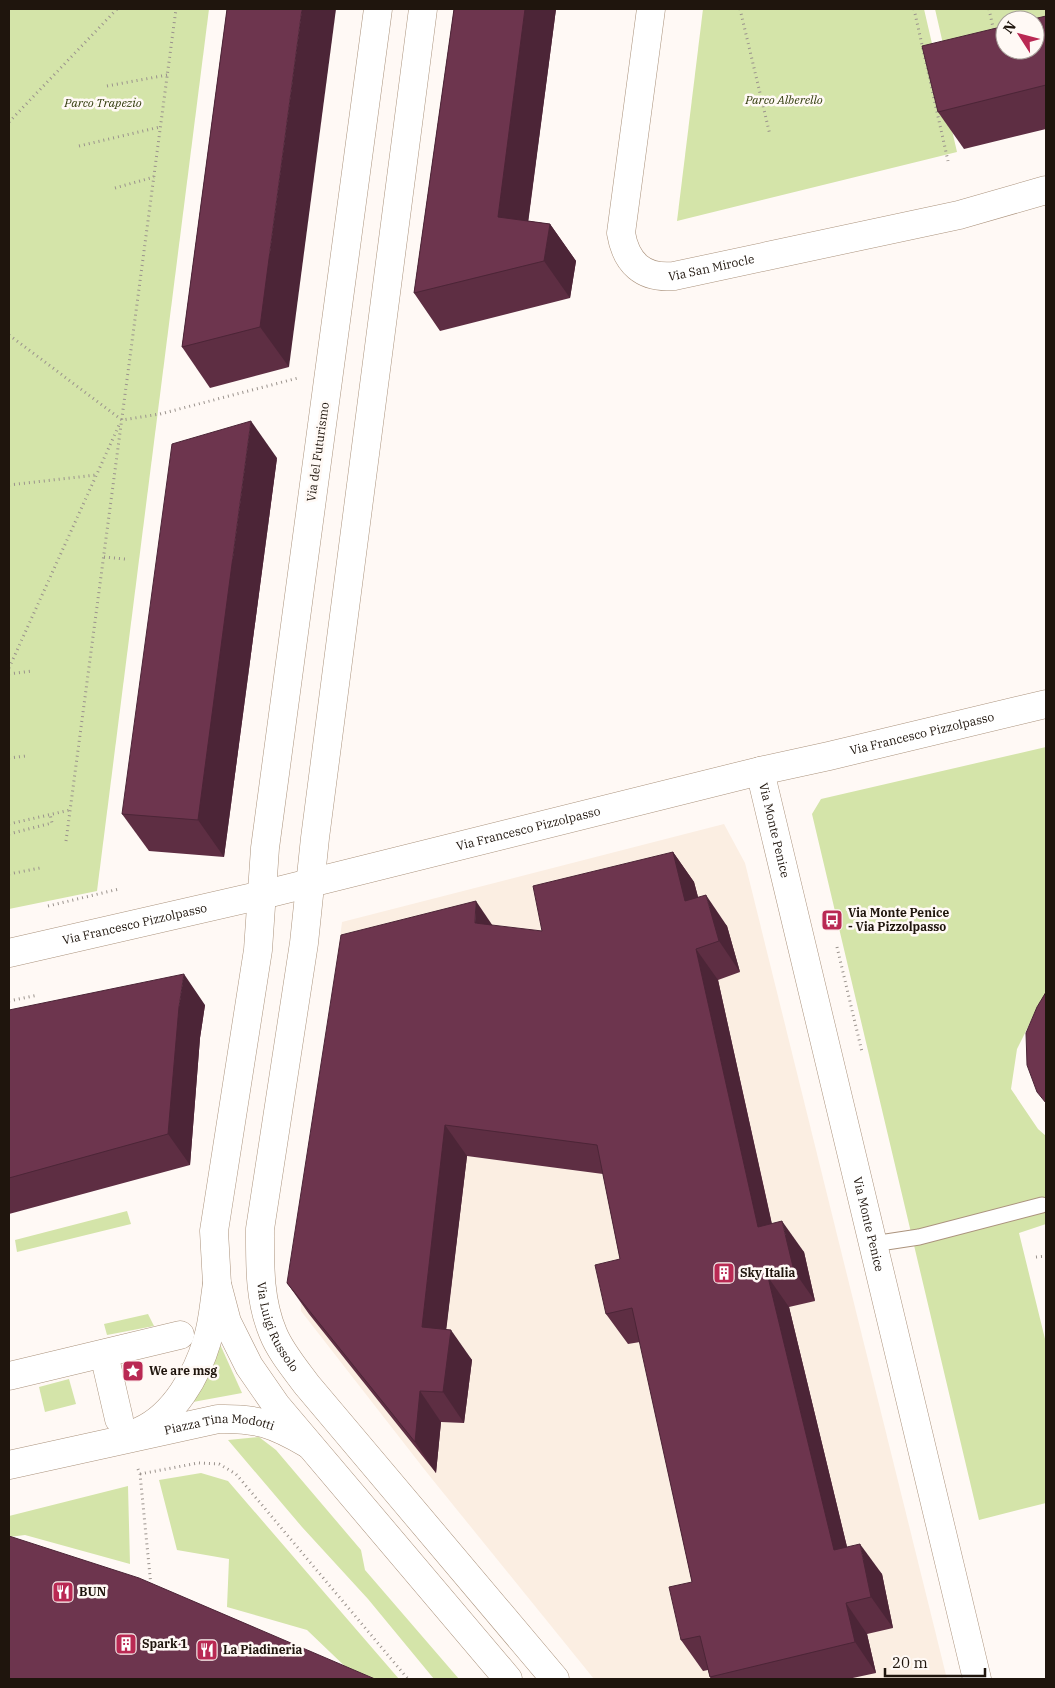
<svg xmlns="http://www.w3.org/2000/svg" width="1055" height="1688" viewBox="0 0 1055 1688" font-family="'IBM Plex Serif',serif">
  <rect width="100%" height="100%" fill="#fff9f5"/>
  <polygon fill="#fbeee2" points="724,824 745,863 947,1679 594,1679 428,1474 301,1311 300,1269 342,922"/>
  <g fill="#d4e4a9" fill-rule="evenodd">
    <polygon points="9,9 209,9 97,891 9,909"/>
    <polygon points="703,9 924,9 957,152 677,221"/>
    <path d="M935,9H1046V48L949,70ZM1005,20H1035V50H1005Z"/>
    <polygon points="1046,747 1046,1001 1035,1013 1017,1049 1011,1089 1038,1129 1046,1136 1046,1224 1019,1233 1046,1343 1046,1503 979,1520 812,814 821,799"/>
    <polygon points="127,1211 131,1224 17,1252 15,1240"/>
    <polygon points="148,1314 154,1326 107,1335 104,1324"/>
    <polygon points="219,1342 242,1393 193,1402"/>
    <polygon points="69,1379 76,1404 45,1412 39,1387"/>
    <polygon points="259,1437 276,1450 361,1550 365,1570 459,1679 434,1679 368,1599 302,1527 228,1440"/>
    <polygon points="201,1473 228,1481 399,1679 365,1679 354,1675 307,1630 227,1607 229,1559 177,1550 159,1480"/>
    <polygon points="128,1486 130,1564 25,1535 9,1537 9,1516"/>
  </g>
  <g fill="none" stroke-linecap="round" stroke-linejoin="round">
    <g stroke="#ab937d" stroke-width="17">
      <polyline id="lane" points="873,1244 919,1237 1042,1205"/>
    </g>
    <g stroke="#ab937d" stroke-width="29">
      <g id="street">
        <path id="s1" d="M651,9L621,233C626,263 643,279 674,276L959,215L1046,190"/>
        <path id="s2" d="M760,771L977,1679"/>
        <path id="s3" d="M9,953L262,895L760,771L829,756L1046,704"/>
        <polyline points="104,1354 119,1419"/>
        <polyline points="9,1376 180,1335"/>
        <path d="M140,1431C174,1416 197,1375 207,1341C213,1323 214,1302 217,1284"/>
        <path id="s4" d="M9,1465L218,1419C257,1418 274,1424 308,1444"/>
      </g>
    </g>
    <g stroke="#ab937d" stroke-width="29">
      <g id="secondary">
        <polyline points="378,9 265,848 258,950 214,1231 217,1284 227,1322 249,1366 276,1405 508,1679"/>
        <path id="s5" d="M423,9L315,838L304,943L260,1229C260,1264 259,1300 273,1333C280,1351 296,1370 307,1385L555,1679"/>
      </g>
    </g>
    <g stroke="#9a928c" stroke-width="3" stroke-dasharray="1 4" stroke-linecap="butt">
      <polyline points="740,9 770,135"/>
      <polyline points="914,9 948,161"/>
      <polyline points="989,9 994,32"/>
      <polyline points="107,86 167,75"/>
      <polyline points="9,122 117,9"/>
      <polyline points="79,146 160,127"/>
      <polyline points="115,188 154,177"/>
      <polyline points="9,335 122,420 160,414 298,378"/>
      <polyline points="9,485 96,475"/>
      <polyline points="104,557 125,559"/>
      <polyline points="9,668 120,423"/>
      <polyline points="9,674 32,671"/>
      <polyline points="9,758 26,756"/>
      <polyline points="9,824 70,810"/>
      <polyline points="9,834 52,823 50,814"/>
      <polyline points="66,841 176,9"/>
      <polyline points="9,874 40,868"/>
      <polyline points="48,906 119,889"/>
      <polyline points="837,947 862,1052"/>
      <polyline points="9,1001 38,995"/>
      <polyline points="1036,1257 1046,1256"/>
      <polyline points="138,1469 140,1474 151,1586"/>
      <polyline points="140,1474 198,1463 219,1464 236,1474 408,1679"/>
    </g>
    <use href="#lane" stroke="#fff" stroke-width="15"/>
    <use href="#street" stroke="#fff" stroke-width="28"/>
    <use href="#secondary" stroke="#fff" stroke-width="28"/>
  </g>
  <g fill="#5e2e43">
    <polygon points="227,9 289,367 210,388 182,347"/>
    <polygon points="454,9 556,9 528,221 550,224 576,261 570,298 440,331 414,293"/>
    <polygon points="1046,16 1046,129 964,149 938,112"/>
    <polygon points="277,458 224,857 149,851 122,814"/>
    <polygon points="673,852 694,882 698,897 727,926 740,972 718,980 772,1224 804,1252 815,1301 789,1307 847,1547 882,1574 893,1628 867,1634 876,1673 848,1679 711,1679 710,1677 708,1670 703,1671 681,1640 692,1582 640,1342 628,1344 606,1314 620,1259 603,1174 467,1156 446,1329 472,1360 464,1423 441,1422 436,1473 309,1314 287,1283 542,931"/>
    <polygon points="205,1005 200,1038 190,1165 9,1214 9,1010"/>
  </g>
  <g fill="#4c2537">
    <polygon points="302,9 336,9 289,367 260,327"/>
    <polygon points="525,9 556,9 524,254 498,217"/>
    <polygon points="550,224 576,261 570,298 544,261"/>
    <polygon points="251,421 277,458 224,857 198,820"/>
    <polygon points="673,852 694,882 707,931 685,901"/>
    <polygon points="706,895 727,926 740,972 719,941"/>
    <polygon points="476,901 497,932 475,923"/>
    <polygon points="696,949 718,980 779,1257 758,1227"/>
    <polygon points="184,974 205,1005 200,1038 190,1165 168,1134 179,1007"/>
    <polygon points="445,1125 467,1156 443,1357 422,1327"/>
    <polygon points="782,1221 804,1252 815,1301 794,1271"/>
    <polygon points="768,1277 789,1307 855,1580 834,1550"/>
    <polygon points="451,1330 472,1360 464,1423 443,1392"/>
    <polygon points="420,1391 441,1422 436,1473 415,1442"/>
    <polygon points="860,1544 882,1574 893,1628 871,1597"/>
    <polygon points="846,1603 867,1634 876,1673 855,1642"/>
  </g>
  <g fill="#6d354e" stroke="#4c2537">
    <polygon points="227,9 302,9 260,327 182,347"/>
    <polygon points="454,9 525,9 498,217 550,224 544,261 414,293"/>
    <polygon points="1046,16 1046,85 938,112 922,46 1005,26 1005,50 1035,50 1035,20 1029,20"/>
    <polygon points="251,421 198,820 122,814 172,444"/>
    <polygon points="673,852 685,901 706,895 719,941 696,949 758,1227 782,1221 794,1271 768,1277 834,1550 860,1544 871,1597 846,1603 855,1642 710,1677 700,1636 681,1640 669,1587 692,1582 632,1308 606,1314 595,1265 620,1259 597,1145 445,1125 422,1327 451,1330 443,1392 420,1391 415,1442 287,1283 341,935 476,901 475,923 542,931 533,886"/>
    <polygon points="184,974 179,1007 168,1134 9,1178 9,1010"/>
    <polygon points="1046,992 1046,1103 1037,1092 1027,1065 1026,1033 1037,1007"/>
    <polygon points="9,1536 139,1578 375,1679 9,1679"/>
  </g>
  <defs>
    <g id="bus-square" transform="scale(1.125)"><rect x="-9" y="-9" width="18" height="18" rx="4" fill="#b92953" stroke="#fff9f5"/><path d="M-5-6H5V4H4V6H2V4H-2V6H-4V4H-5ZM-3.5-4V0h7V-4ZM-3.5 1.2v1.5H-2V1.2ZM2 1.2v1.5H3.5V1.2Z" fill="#fff"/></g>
    <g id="building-square" transform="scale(1.125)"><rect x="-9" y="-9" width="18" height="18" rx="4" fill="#b92953" stroke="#fff9f5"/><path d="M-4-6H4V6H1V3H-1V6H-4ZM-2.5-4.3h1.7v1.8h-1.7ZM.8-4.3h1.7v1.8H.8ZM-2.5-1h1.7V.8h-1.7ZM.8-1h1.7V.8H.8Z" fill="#fff"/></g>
    <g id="sight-square" transform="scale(1.125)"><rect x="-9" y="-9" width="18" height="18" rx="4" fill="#b92953" stroke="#fff9f5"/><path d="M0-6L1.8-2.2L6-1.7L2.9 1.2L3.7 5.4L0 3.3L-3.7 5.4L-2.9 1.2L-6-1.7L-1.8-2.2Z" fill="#fff"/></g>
    <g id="restaurant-square" transform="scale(1.125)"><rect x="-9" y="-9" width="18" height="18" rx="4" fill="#b92953" stroke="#fff9f5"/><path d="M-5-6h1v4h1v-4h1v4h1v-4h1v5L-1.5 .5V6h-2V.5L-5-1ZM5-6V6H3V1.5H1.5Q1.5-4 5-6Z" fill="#fff"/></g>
  </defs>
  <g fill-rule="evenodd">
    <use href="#bus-square" x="832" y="920"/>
    <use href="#building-square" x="724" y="1273"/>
    <use href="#sight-square" x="133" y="1371"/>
    <use href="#restaurant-square" x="63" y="1592"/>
    <use href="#building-square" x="126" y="1644"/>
    <use href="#restaurant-square" x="207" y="1650"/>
  </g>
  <g text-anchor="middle" stroke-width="5" stroke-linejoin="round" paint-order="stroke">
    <g font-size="12" font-style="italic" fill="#333d0e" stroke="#fff9f5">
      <text x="784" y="104">Parco Alberello</text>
      <text x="103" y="107">Parco Trapezio</text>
    </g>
    <g font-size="12" fill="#1f150d" stroke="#fff9f5">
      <text dy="4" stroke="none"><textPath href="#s1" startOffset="341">Via San Mirocle</textPath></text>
      <text transform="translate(318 452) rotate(-82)" y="4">Via del Futurismo</text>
      <text dy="4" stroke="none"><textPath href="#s3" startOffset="939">Via Francesco Pizzolpasso</textPath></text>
      <text dy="4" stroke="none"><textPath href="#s3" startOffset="534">Via Francesco Pizzolpasso</textPath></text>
      <text dy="4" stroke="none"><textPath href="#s2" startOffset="61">Via Monte Penice</textPath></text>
      <text dy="4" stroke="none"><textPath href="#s3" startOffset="129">Via Francesco Pizzolpasso</textPath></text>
      <text dy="4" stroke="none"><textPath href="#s2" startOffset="466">Via Monte Penice</textPath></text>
      <text dy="4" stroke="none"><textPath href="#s5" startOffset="1332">Via Luigi Russolo</textPath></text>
      <text dy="4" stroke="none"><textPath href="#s4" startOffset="215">Piazza Tina Modotti</textPath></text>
    </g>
    <g font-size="12" font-weight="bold" fill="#1f150d" stroke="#fff9f5" text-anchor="start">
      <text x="848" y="917">Via Monte Penice<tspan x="848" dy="14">- Via Pizzolpasso</tspan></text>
      <text x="740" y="1277">Sky Italia</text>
      <text x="149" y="1375">We are msg</text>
      <text x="79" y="1596">BUN</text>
      <text x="142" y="1648">Spark 1</text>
      <text x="223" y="1654">La Piadineria</text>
    </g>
  </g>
  <rect width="1055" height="1688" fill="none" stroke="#1f150d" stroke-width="20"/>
  <g transform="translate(1020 35) rotate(306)"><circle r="24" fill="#fff9f5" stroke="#a59e98"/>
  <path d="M0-4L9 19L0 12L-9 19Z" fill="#b92953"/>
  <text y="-8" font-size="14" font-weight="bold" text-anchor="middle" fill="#1f150d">N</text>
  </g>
  <path d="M885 1668v8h100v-8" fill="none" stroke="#1f150d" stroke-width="2.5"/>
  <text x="892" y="1668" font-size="15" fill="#1f150d" stroke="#fff9f5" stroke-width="4" paint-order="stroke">20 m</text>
</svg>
